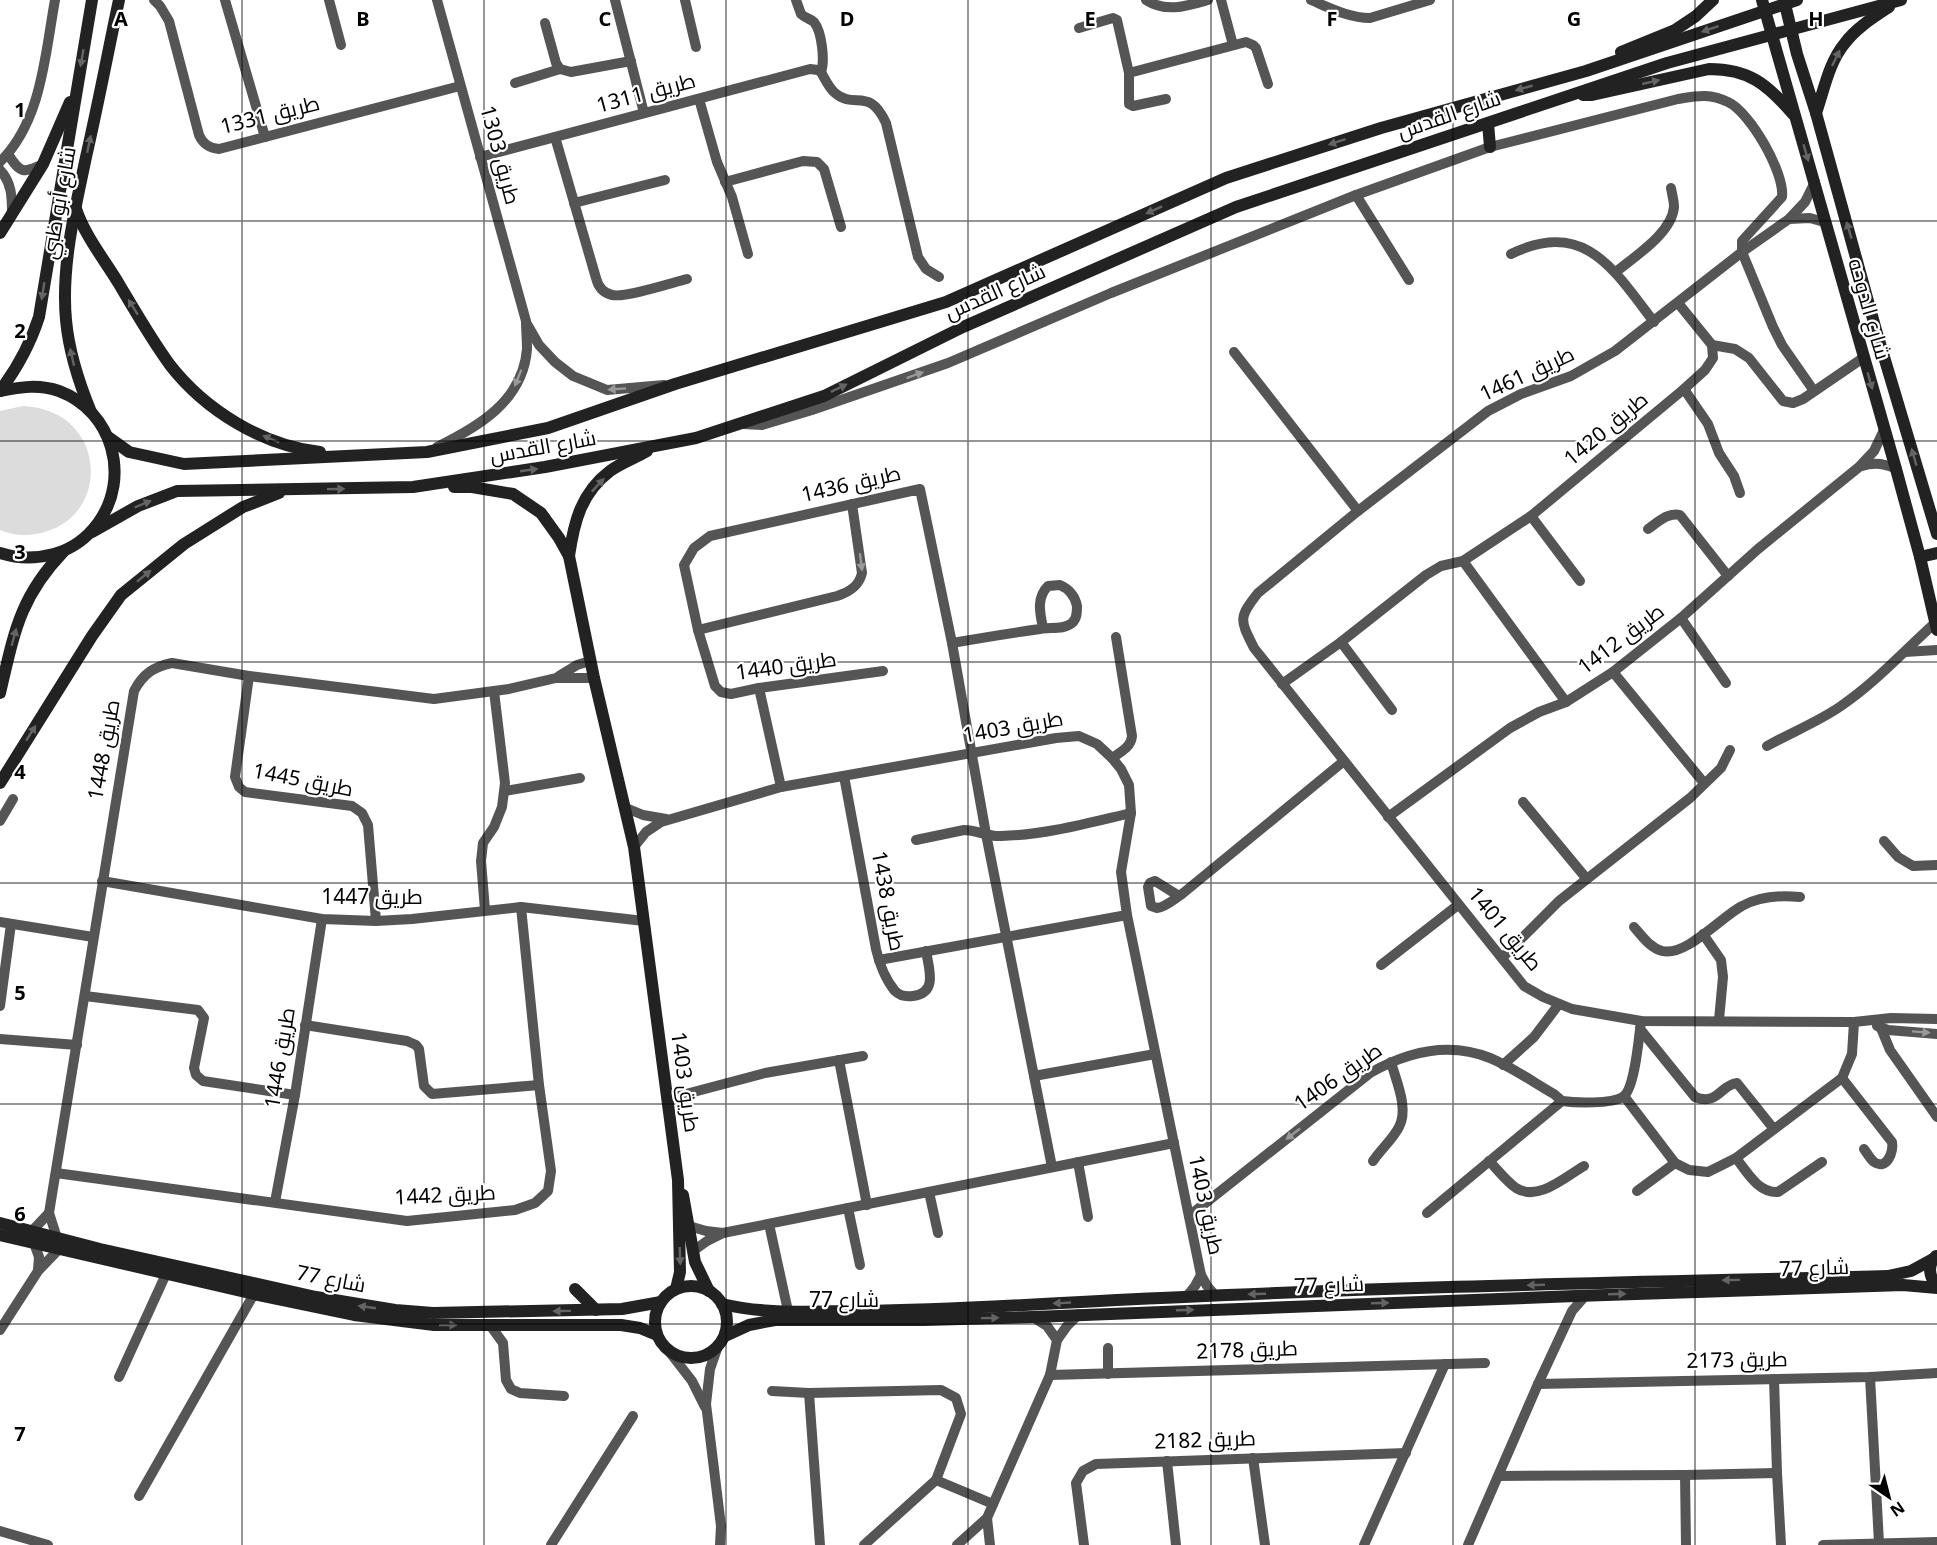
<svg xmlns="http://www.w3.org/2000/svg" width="1937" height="1545" viewBox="0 0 1937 1545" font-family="'Noto Sans',Cairo,sans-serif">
  <rect width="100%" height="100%" fill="#fff"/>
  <path fill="#dcdcdc" d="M23,406C108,409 114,521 36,534C24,536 11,535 0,530V411Z"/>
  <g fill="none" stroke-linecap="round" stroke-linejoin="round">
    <g stroke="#555" stroke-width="10">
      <path d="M154,0L160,6L169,21L199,135C203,144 209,148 219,149L460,86"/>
      <polyline points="225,0 265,137"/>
      <polyline points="329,0 341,45"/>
      <path d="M437,0L526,321C526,330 527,340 527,349C523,401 478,427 437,447"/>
      <polyline points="615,0 644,113"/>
      <polyline points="685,0 696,47"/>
      <path d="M796,0L801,14C805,18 811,19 814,22C822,32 825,61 821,72"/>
      <path d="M1146,0C1166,13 1187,6 1208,0"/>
      <polyline points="1221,0 1233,45"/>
      <path d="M1311,0C1330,8 1349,18 1370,18L1430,0"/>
      <polyline points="545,23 556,63 560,69 571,72 631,61"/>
      <polyline points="1079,28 1113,18 1117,20 1129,73 1129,104 1133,106 1166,99"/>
      <path d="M821,72C825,79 829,88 835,93C855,110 869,86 886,123L918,257L926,269L939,277"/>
      <polyline points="1129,73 1246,42 1253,45 1256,48 1268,84"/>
      <polyline points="515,83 560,69"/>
      <polyline points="699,99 717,162 732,197 748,254"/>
      <path d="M555,137L596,278C598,286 603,293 612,295C625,298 671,283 687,279"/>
      <path d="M8,154C20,173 23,174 43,164"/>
      <polyline points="480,157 810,69 818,70 821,72"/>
      <path d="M0,162C42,121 45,54 55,0"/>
      <path d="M0,170C12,183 12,197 12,214"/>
      <polyline points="725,182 803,161 817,162 824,169 841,227"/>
      <path d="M1815,182L1805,202L1789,219L1742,252L1615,351L1571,376L1521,394L1488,411L1358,511L1258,593C1238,618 1240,620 1254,648L1524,986L1543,997L1572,1009L1641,1021L1854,1022L1891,1018L1937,1019"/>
      <polyline points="1356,195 1409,280"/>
      <polyline points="574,203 665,180"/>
      <polyline points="1789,219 1810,218 1824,222"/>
      <path d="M1511,254C1585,218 1614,270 1654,322"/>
      <path d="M1616,272C1635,256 1672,233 1674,207C1674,201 1672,194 1671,188"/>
      <polyline points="527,324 539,345 555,362 573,376 607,390 664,385"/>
      <polyline points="1712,345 1735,349 1749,358 1783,401 1793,403 1803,399 1863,358"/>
      <polyline points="1234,352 1358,511"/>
      <polyline points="1684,389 1708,424 1719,453 1734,476 1740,493"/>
      <path d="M743,424L762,425L812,410L948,363L1111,293L1356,195L1490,147L1678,99C1697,96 1709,93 1728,102C1750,112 1785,173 1782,197L1742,241V252L1773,327L1782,345L1814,391"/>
      <path d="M1862,466C1874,462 1884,463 1896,469"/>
      <polyline points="1531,516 1580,581"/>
      <path d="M1648,529C1658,522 1668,512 1680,515L1728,576"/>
      <polyline points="1463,561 1566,702"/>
      <polyline points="1681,618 1726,683"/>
      <path d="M698,630L837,596C850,592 859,586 862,573L852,504"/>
      <polyline points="1341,642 1392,710"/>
      <path d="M952,643C981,638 1011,633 1040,629C1050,627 1064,630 1072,623C1077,619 1077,612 1077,606C1075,596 1069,589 1060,585L1048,586C1036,598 1040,613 1043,628"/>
      <polyline points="1905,652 1937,650"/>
      <polyline points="883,671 759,688 731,694 721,692 715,686 698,630 684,565 694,548 710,536 920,489 952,643 986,834 1052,1167"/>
      <polyline points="1613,672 1704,783"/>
      <polyline points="249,676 235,777 239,787 245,792 352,806 362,813 368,825 376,921"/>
      <polyline points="559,676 577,665 590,661"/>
      <polyline points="1282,684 1341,642 1426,575 1441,566 1463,561 1531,516 1684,389 1705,370 1713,358 1712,345 1678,303"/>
      <polyline points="759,688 781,787"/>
      <path d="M1767,746C1792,732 1818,722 1841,706C1875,683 1904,651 1935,623"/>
      <path d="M1112,758C1121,752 1131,747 1132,736L1116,637"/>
      <path d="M844,776L876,949C879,963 886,980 895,991C900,996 906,997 913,996C938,993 929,969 926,951"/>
      <polyline points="505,791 580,778"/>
      <polyline points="1523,802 1586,878"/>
      <polyline points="626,808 643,815 666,819"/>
      <polyline points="1388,817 1510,728 1539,712 1566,702 1613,672 1681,618 1758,549 1859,467 1874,451 1884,430"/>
      <polyline points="0,821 13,799"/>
      <path d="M916,840L964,830C977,830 988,837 1001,836C1045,835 1088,823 1131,813"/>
      <polyline points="1884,841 1898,857 1913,866 1937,865"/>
      <polyline points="634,847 646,832 661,822 781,787 1056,738 1079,736 1097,744 1112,758 1121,769 1129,785 1131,813 1121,872 1127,915 1201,1275 1207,1286 1216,1296"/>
      <polyline points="102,881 322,919 376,921 412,919 521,907 644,921"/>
      <path d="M1179,896L1155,881L1150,883L1148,887L1151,906L1157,908C1166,907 1174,899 1182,894L1344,761"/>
      <polyline points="485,910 481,861 483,843 494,827 502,807 505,783 494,691"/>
      <polyline points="0,922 93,937"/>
      <path d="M1634,927C1642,936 1650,948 1662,951C1686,957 1721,917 1742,906C1760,896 1780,895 1800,897"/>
      <polyline points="1703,934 1721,960 1723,977 1719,1020"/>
      <polyline points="1502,958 1559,901 1690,798 1721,768 1730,750"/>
      <polyline points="879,960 1127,915"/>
      <polyline points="1381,965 1458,905"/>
      <polyline points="85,996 198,1010 204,1018 194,1068 196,1075 203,1081 295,1095"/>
      <polyline points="0,1006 11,924"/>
      <polyline points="305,1025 407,1041 416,1045 419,1049 424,1086 432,1094 539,1085"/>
      <polyline points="1877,1026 1888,1030 1937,1034"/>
      <polyline points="1881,1028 1890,1050 1937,1117"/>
      <path d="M1640,1029L1695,1097C1718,1106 1720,1085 1737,1083L1773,1128"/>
      <polyline points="0,1039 77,1045"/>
      <polyline points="839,1060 867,1205"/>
      <polyline points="1503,1065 1534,1037 1559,1004"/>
      <polyline points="1034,1076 1155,1054"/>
      <path d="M1842,1078L1892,1142C1894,1151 1887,1171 1874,1162C1870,1159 1867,1153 1864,1149"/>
      <polyline points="1624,1096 1675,1163 1689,1170 1708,1172 1736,1158 1842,1078 1852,1054 1854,1022"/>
      <polyline points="667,1099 765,1073 863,1056"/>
      <path d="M1736,1158C1747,1172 1758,1193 1778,1192L1822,1162"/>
      <path d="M1373,1161C1381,1149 1393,1139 1399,1127C1409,1108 1396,1081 1391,1062"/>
      <path d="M1489,1161C1497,1169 1506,1181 1516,1188C1538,1202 1565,1177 1584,1166"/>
      <polyline points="1078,1162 1088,1217"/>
      <polyline points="56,1173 407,1221 515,1210 535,1203 548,1191 551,1171 539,1085 521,907"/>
      <polyline points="1637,1191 1675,1163"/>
      <polyline points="929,1192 938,1233"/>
      <polyline points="275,1202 295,1095 322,919"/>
      <polyline points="848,1208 860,1265"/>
      <path d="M49,1213L134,691C143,674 153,667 172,663L249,676L434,699L509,689L556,678H594"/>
      <polyline points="1427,1213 1562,1101"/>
      <path d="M1189,1216L1370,1073C1407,1052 1448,1041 1490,1058C1512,1067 1533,1082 1554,1094L1562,1101C1576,1103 1611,1104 1623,1097C1635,1089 1639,1036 1641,1021"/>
      <polyline points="769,1224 788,1311"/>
      <polyline points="689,1226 706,1231 723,1233"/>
      <polyline points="32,1231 49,1213 57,1238"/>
      <polyline points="34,1243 39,1257 38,1270"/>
      <polyline points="693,1251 707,1241 723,1233 1174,1143"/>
      <polyline points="1187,1296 1195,1286 1201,1275"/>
      <polyline points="1033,1317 1047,1326 1057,1340"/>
      <polyline points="490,1325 503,1343 506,1380 511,1389 520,1393 564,1396"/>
      <polyline points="0,1330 38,1271 60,1248"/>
      <polyline points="718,1346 710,1369 706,1404 721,1526 720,1545"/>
      <polyline points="1108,1348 1108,1374"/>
      <polyline points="668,1350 692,1381 705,1407"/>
      <polyline points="1050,1375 1485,1363"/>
      <polyline points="119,1377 166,1274"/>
      <polyline points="1870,1377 1879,1543"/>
      <polyline points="1774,1379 1777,1473 1781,1545"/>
      <polyline points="1538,1384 1870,1377 1937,1373"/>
      <polyline points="772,1391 809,1393 941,1390 956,1398 961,1414 936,1480"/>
      <polyline points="809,1393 820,1545"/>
      <polyline points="1253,1458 1265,1545"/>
      <polyline points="1167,1461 1176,1545"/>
      <polyline points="1685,1475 1686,1545"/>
      <polyline points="1499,1476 1685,1475 1777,1473"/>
      <polyline points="139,1496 254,1294"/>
      <polyline points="987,1518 990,1545"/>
      <polyline points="0,1531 48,1545"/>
      <polyline points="551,1545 633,1416"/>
      <polyline points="864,1545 936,1480 993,1504"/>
      <polyline points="957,1545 987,1518 1050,1375 1057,1340 1067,1326 1079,1314"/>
      <polyline points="1084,1545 1076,1483 1083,1471 1096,1464 1406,1453"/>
      <polyline points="1364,1545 1445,1364"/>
      <polyline points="1468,1545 1538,1384 1572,1311 1586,1295"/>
      <polyline points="1823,1545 1937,1542"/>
    </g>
    <g stroke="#222" stroke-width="12">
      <polyline points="1762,0 1896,469 1920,557 1937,630"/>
      <polyline points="1784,0 1797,54 1816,113 1876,330 1937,534"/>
      <polyline points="1621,52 1675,30 1696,16 1713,0"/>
      <path d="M1583,95H1592L1709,69C1749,69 1767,84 1793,114"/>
      <path d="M1816,113C1824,90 1829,62 1845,43C1856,28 1874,17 1889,7"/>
      <polyline points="1488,123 1490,147"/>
      <path d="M76,209C85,236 104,259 119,284C135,311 151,339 170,365C205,410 263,446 320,452"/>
      <polyline points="0,233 43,164 70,102"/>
      <path d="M0,391C18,367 30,345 39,317L92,0"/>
      <path d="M0,391C20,387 39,384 59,391C113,411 131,478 98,523C87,538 72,549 54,554C35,559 18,559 0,553"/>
      <path d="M91,412C79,383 69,353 66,320C61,266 75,210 86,157C98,105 108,52 119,0"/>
      <polyline points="108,437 129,452 184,464 427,452 548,428 675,384 946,302 1226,178 1381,128 1586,71 1797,0"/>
      <polyline points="454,487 472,487 513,494 541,513 559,538 569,556 594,678 634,847 678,1180 680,1272 676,1289"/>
      <polyline points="92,532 138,506 177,491 413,487 545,467 696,438 824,396 963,327 1236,207 1667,63 1901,0"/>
      <path d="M569,556C574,522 581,493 610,471C621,463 635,458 647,451"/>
      <polyline points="1920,557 1937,553"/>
      <path d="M0,693C14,634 19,598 63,552"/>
      <polyline points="0,783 92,636 121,595 184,544 243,507 279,493"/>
      <polyline points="683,1195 695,1262 709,1291"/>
      <polyline points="0,1223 100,1249 316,1297 395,1310 433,1313 622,1309 661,1302"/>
      <polyline points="0,1235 254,1294 354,1315 434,1325 621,1325 640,1328 657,1335"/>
      <path d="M1936,1256C1927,1265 1929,1277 1937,1286"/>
      <circle cx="691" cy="1322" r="36"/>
      <polyline points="575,1289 596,1310"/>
      <path d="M722,1304C768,1315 815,1311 862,1311C970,1310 1077,1301 1184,1297C1418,1286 1653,1282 1888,1276L1911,1271L1933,1259"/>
      <polyline points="725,1336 749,1325 775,1320 924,1320 1033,1317 1576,1296 1903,1285 1937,1288"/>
    </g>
  </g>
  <defs><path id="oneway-solid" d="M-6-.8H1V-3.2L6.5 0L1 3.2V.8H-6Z" transform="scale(1.5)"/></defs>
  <g fill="#646464">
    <use href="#oneway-solid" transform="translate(1710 29) rotate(161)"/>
    <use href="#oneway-solid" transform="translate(82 58) rotate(100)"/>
    <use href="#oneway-solid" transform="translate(1836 58) rotate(-64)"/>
    <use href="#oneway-solid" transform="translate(1651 82) rotate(-13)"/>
    <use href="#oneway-solid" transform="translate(1524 88) rotate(164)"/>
    <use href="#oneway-solid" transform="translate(1337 142) rotate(162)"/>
    <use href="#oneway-solid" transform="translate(89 144) rotate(-78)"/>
    <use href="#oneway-solid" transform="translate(1806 153) rotate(74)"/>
    <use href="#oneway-solid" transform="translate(1154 210) rotate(156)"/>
    <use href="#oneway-solid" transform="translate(1849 230) rotate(-106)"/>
    <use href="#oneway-solid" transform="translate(43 291) rotate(99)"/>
    <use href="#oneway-solid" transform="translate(133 307) rotate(-122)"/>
    <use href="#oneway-solid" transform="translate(72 357) rotate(-103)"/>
    <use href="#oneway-solid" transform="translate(1870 381) rotate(74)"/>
    <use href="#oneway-solid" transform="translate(839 388) rotate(-26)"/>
    <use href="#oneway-solid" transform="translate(271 439) rotate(-157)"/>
    <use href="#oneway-solid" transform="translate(1914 457) rotate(-106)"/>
    <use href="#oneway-solid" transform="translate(529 470) rotate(-8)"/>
    <use href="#oneway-solid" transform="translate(598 485) rotate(-47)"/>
    <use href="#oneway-solid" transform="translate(336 489) rotate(-1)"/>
    <use href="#oneway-solid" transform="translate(143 504) rotate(-23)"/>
    <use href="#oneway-solid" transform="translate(144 576) rotate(-39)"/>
    <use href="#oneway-solid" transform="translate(14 637) rotate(-75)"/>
    <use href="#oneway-solid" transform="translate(31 733) rotate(-58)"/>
    <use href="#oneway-solid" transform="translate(680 1256) rotate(88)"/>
    <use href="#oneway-solid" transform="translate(1731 1280) rotate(179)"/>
    <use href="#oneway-solid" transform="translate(1536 1285) rotate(178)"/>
    <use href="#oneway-solid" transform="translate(1257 1294) rotate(178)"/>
    <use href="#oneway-solid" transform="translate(1617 1294) rotate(-2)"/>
    <use href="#oneway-solid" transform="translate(1062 1303) rotate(177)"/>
    <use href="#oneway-solid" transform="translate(1380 1303) rotate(-2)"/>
    <use href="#oneway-solid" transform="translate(367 1307) rotate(-172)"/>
    <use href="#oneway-solid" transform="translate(1185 1310) rotate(-2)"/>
    <use href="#oneway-solid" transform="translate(562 1311) rotate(179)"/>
    <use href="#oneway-solid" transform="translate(990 1318) rotate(-1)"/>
    <use href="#oneway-solid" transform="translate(448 1325)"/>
  </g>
  <g fill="#999">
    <use href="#oneway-solid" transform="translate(915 375) rotate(-20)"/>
    <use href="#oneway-solid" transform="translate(518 378) rotate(112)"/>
    <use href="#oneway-solid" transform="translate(617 389) rotate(176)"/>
    <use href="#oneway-solid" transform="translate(861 562) rotate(83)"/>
    <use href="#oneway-solid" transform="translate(1921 1032) rotate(4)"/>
    <use href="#oneway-solid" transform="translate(1293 1134) rotate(142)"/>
  </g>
  <path fill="none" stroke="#000" stroke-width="1.5" stroke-opacity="0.55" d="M242,0V1545M484,0V1545M726,0V1545M968,0V1545M1211,0V1545M1453,0V1545M1695,0V1545M0,221H1937M0,441H1937M0,662H1937M0,883H1937M0,1104H1937M0,1324H1937"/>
  <g text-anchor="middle" stroke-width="4.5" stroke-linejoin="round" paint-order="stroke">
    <g font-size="21" fill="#000" stroke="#fff">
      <text transform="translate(646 93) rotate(-15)" y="7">طريق 1311</text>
      <text transform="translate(270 115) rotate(-14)" y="7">طريق 1331</text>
      <text transform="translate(1449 115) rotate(-19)" y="7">شارع القدس</text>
      <text transform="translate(500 155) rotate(75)" y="7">طريق 1303</text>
      <text transform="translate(59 203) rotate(-80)" y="7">شارع أبو ظبي</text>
      <text transform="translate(995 292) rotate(-24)" y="7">شارع القدس</text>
      <text transform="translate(1869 309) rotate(74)" y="7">شارع الدوحه</text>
      <text transform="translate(1527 374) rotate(-25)" y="7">طريق 1461</text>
      <text transform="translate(1606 429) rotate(-40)" y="7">طريق 1420</text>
      <text transform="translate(543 447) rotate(-10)" y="7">شارع القدس</text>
      <text transform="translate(851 484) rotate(-13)" y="7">طريق 1436</text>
      <text transform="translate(1621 639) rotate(-37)" y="7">طريق 1412</text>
      <text transform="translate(786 666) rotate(-8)" y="7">طريق 1440</text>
      <text transform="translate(1013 727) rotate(-10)" y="7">طريق 1403</text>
      <text transform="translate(104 750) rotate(-80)" y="7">طريق 1448</text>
      <text transform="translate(303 780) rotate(11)" y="7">طريق 1445</text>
      <text x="372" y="904">طريق 1447</text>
      <text transform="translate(888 901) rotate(79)" y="7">طريق 1438</text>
      <text transform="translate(1505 929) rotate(50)" y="7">طريق 1401</text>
      <text transform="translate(280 1058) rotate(-81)" y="7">طريق 1446</text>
      <text transform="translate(1338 1077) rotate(-35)" y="7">طريق 1406</text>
      <text transform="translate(685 1082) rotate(82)" y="7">طريق 1403</text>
      <text transform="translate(445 1195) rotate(-3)" y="7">طريق 1442</text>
      <text transform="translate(1206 1205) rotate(78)" y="7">طريق 1403</text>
      <text transform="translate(1814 1268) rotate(-2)" y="7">شارع 77</text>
      <text transform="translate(331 1279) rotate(11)" y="7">شارع 77</text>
      <text transform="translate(1329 1285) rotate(-2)" y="7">شارع 77</text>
      <text x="844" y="1307">شارع 77</text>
      <text transform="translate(1247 1350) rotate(-2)" y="7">طريق 2178</text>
      <text transform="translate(1737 1360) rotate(-1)" y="7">طريق 2173</text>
      <text transform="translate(1205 1440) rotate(-2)" y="7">طريق 2182</text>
    </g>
  </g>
  <g font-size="20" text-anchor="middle" font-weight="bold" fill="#000" stroke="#fff" stroke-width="4.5" stroke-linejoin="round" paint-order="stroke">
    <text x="121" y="26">A</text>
    <text x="363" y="26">B</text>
    <text x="605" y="26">C</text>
    <text x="847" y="26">D</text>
    <text x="1090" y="26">E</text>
    <text x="1332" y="26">F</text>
    <text x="1574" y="26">G</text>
    <text x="1816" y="26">H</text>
    <text x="20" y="117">1</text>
    <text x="20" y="338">2</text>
    <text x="20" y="559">3</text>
    <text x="20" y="779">4</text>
    <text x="20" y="1000">5</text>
    <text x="20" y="1221">6</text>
    <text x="20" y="1441">7</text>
  </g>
  <g transform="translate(1889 1497) rotate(145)" stroke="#ffffff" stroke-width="4.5" paint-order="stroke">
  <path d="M0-4.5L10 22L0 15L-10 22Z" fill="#000000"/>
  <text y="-9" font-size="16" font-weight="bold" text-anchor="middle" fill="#000000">N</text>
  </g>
</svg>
